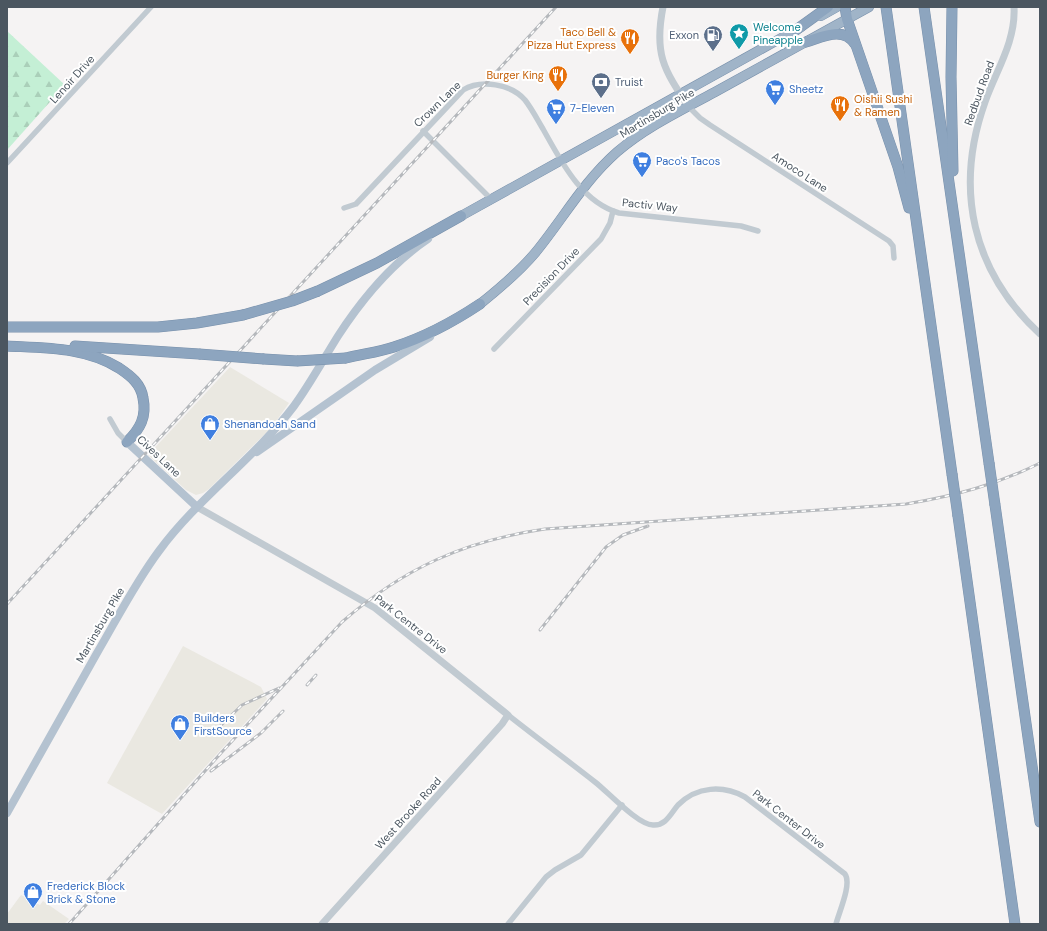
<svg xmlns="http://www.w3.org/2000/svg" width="1047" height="931" viewBox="0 0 1047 931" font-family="'DM Sans',sans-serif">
  <defs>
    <pattern id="forest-firs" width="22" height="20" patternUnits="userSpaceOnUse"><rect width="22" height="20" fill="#c4efd5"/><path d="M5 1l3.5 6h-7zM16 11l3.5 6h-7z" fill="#aacfb9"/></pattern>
  </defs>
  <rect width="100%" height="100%" fill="#f5f3f3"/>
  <g fill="#eae8e1">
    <polygon points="230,367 289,403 272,427 209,489 203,493 196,495 186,490 148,455"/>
    <polygon points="183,646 261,687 267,699 162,814 107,783"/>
    <polygon points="21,895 40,905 43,901 69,919 64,924 7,924 7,914"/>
  </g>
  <polygon fill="url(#forest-firs)" points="7,31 65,85 7,150"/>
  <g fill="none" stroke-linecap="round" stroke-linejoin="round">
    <g stroke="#7890ab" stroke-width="10">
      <g id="trunk">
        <polyline points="821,16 837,7"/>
        <polyline points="461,216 801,27"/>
        <path d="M480,304C500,288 519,272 535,253C563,219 583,182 617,152C646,127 682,110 715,92C766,64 817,36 869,7"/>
      </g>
    </g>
    <g stroke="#7890ab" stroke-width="11">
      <g id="motorway">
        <polyline points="845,7 847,19 898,167 909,208"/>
        <polyline points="886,7 952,474"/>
        <polyline points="924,7 989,463"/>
        <polyline points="952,7 951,77 953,171"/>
        <polyline points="796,30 828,7"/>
        <path d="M806,42C823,37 843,26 855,44"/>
        <polyline points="318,291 377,263 461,216"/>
        <polyline points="7,327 158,327 197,323 243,315"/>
        <path d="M7,346C46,348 85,347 119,368C131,376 141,384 143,398C147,417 140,429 127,442"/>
        <polyline points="75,346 199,354"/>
        <path d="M346,358C362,354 379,352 394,347C425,337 453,322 480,304"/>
        <polyline points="264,359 297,361"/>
        <polyline points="995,505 1040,822"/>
        <polyline points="958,516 1015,924"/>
      </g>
    </g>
    <g stroke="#c1cad1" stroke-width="5.5">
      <polyline points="689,107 700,118 710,125 889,241 893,246 894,258"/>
      <polyline points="423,131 491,199"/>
      <polyline points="7,163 151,7"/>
      <path d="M344,208L356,204L463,90C481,79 511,84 525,100C532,109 537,119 543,129C561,161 581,202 619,213L741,226L758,231"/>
      <polyline points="494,349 601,239 610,223 613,211"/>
      <polyline points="110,419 118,433 127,442"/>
      <path d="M508,715C537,738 567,760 595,782C608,792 638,825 653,825C666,826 671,813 678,805C697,786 723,785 745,797L845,874C852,884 839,912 836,924"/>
      <polyline points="508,924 546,877 555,870 581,855 622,805"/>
    </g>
    <g stroke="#c1cad1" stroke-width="7">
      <path d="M663,7C654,53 663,69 689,107"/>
      <path d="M1014,7C1016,41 996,71 985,102C954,189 972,271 1040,334"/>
      <polyline points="197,507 375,608 508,715 502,724 322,924"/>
    </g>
    <g stroke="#b4c2d0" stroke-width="8">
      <polyline points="127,442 197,507"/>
      <polyline points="257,452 375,370 430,337"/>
      <path d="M7,813C37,760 67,707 97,653C117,619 135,583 159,551C198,498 254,459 294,406C310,384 323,360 338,336C362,299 391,264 428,239"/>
    </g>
    <use href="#trunk" stroke="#a0b4c8" stroke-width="9"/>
    <use href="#motorway" stroke="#8da5bf" stroke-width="10"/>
    <g stroke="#b5b8bc" stroke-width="3">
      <g id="rail">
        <polyline points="7,604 556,7"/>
        <polyline points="540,630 606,547 623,535 648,526"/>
        <polyline points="307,685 316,675"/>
        <polyline points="212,734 242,705 279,688"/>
        <polyline points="211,771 261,733 283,711"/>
        <path d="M69,924L221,753L342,622C404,568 464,541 545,529L906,504C954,496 996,485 1040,463"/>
      </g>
    </g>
    <use href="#rail" stroke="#fff" stroke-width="1.5" stroke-dasharray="4.5" stroke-linecap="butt"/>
    <g stroke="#7890ab" stroke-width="11" stroke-linecap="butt">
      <g id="motorway-bridge">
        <polyline points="243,315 292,301 318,291"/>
        <polyline points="199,354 264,359"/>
        <polyline points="297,361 346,358"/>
        <polyline points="989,463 995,505"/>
        <polyline points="952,474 958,516"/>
      </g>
    </g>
    <use href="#motorway-bridge" stroke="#8da5bf" stroke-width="10"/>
  </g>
  <defs>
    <g id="sight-pin" transform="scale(1)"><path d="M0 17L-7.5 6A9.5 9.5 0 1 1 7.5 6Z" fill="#0f9aa8" stroke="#fff"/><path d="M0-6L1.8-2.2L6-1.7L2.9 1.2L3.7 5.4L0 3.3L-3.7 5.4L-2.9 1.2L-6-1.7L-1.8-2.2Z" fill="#fff"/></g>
    <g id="fuel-pin" transform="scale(1)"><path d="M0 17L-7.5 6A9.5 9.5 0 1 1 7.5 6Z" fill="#5c6f8a" stroke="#fff"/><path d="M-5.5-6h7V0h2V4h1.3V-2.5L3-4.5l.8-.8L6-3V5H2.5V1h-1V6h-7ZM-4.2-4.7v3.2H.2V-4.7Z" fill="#fff"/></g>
    <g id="restaurant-pin" transform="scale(1)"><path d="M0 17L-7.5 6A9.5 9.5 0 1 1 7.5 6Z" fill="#e8710a" stroke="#fff"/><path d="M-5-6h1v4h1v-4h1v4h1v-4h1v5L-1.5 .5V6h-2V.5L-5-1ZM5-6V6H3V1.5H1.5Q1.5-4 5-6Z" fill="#fff"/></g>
    <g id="bank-pin" transform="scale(1)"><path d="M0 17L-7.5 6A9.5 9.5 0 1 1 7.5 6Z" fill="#5c6f8a" stroke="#fff"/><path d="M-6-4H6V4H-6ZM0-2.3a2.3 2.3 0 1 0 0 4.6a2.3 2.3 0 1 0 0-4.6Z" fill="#fff"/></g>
    <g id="supermarket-pin" transform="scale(1)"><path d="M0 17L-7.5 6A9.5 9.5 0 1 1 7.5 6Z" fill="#3f7fe0" stroke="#fff"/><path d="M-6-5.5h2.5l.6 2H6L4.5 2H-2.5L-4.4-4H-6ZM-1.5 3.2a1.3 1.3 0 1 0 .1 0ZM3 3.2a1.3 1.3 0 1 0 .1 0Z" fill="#fff"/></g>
    <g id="shop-pin" transform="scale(1)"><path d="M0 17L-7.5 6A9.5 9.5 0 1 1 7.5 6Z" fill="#3f7fe0" stroke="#fff"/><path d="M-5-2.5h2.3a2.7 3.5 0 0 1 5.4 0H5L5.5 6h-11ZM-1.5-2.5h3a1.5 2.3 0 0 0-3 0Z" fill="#fff"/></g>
  </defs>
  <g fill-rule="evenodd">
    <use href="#sight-pin" x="739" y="33"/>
    <use href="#fuel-pin" x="713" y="35"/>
    <use href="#restaurant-pin" x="630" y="38"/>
    <use href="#restaurant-pin" x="558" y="75"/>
    <use href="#bank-pin" x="601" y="82"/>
    <use href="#supermarket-pin" x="775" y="89"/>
    <use href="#restaurant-pin" x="840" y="105"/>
    <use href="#supermarket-pin" x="556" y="108"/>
    <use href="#supermarket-pin" x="642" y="161"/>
    <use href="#shop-pin" x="210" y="424"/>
    <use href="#shop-pin" x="180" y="724"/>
    <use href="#shop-pin" x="33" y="892"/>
  </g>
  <g text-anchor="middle" stroke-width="4" stroke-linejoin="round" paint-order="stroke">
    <g font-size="11" fill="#0d838f" stroke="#fff" text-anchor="start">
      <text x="753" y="31">Welcome<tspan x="753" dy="13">Pineapple</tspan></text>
    </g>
    <g font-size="11" fill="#c56008" stroke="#fff" text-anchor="end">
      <text x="616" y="36">Taco Bell &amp;<tspan x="616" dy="13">Pizza Hut Express</tspan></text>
      <text x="544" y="79">Burger King</text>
      <text x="854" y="103" text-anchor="start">Oishii Sushi<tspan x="854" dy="13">&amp; Ramen</tspan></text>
    </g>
    <g font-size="11" fill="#4e5e75" stroke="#fff" text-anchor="end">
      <text x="699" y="39">Exxon</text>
      <text x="615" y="86" text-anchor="start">Truist</text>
    </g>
    <g font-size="11" fill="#4b5660" stroke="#fff">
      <text transform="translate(72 79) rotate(-48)" y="4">Lenoir Drive</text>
      <text transform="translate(979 93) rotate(-70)" y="4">Redbud Road</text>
      <text transform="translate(437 104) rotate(-44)" y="4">Crown Lane</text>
      <text transform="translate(657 113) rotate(-31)" y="4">Martinsburg Pike</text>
      <text transform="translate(800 172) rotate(33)" y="4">Amoco Lane</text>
      <text transform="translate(650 205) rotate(6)" y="4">Pactiv Way</text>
      <text transform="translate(551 276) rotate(-46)" y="4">Precision Drive</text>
      <text transform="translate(159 456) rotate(43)" y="4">Cives Lane</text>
      <text transform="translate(411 624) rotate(38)" y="4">Park Centre Drive</text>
      <text transform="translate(100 625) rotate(-60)" y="4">Martinsburg Pike</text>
      <text transform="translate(408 813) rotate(-48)" y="4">West Brooke Road</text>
      <text transform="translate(789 819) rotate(38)" y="4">Park Center Drive</text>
    </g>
    <g font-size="11" fill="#366cbe" stroke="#fff" text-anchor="start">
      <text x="789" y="93">Sheetz</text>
      <text x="570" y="112">7-Eleven</text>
      <text x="656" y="165">Paco's Tacos</text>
      <text x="224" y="428">Shenandoah Sand</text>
      <text x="194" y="722">Builders<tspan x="194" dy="13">FirstSource</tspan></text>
      <text x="47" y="890">Frederick Block<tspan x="47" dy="13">Brick &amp; Stone</tspan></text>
    </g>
  </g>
  <rect width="1047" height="931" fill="none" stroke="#4b5660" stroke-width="16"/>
</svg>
